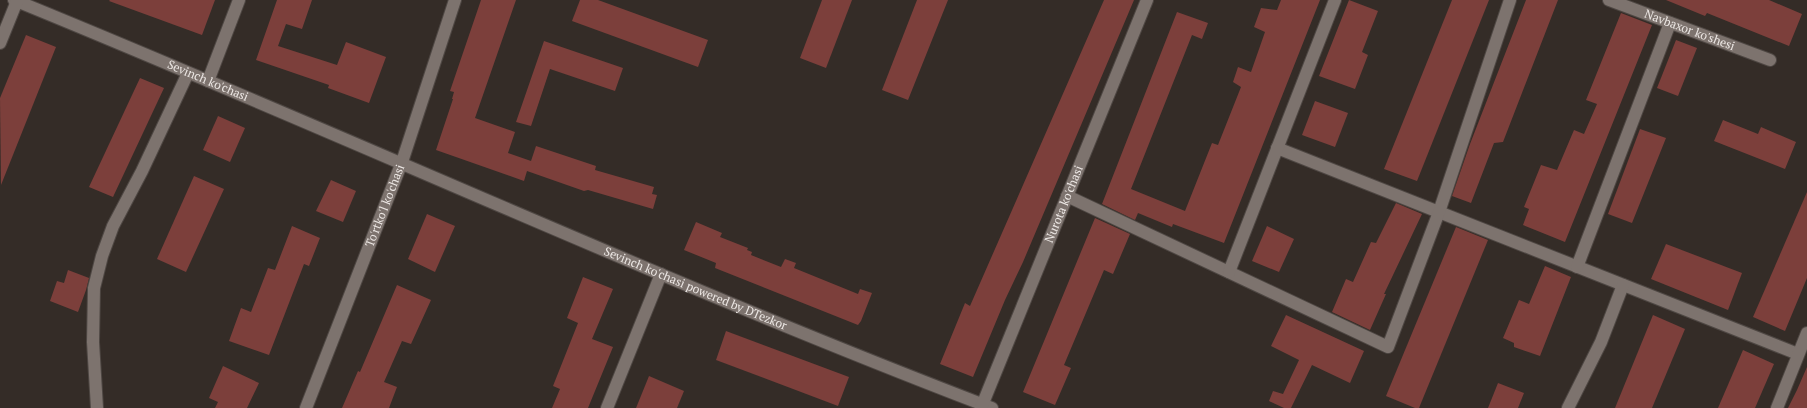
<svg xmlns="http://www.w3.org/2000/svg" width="1807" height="408" viewBox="0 0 1807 408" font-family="'PT Serif',serif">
  <rect width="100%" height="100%" fill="#342c27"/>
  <g fill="#7c3f3b">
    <polygon points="110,0 215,0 202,35 109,1"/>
    <polygon points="277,0 312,0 302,29 286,24 278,46 337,65 346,42 386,57 369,103 328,88 329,85 256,60"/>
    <polygon points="481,0 516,0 475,118 515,132 508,153 531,161 536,146 596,166 595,170 654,187 652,194 657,195 653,209 588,190 584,191 527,171 524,181 436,150 453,99 452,99 454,92 450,91"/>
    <polygon points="580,0 598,0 708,40 698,67 572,21"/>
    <polygon points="822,0 852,0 826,68 800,58"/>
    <polygon points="917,0 948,0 908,100 882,90"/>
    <polygon points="1104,0 1134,0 1023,262 1005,300 973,377 940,364 965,303 970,306"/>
    <polygon points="1281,0 1320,0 1224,243 1173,224 1172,227 1138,213 1135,220 1102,204 1177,12 1208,23 1202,39 1192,35 1131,189 1185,211 1212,143 1218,145 1241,87 1233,82 1238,67 1251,72 1265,32 1254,27 1261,8 1277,10"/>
    <polygon points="1349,0 1378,11 1362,52 1368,55 1355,89 1319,76"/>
    <polygon points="1452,0 1489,0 1417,181 1384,169"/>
    <polygon points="1526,0 1558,0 1503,142 1494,143 1471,203 1452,196 1470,144"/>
    <polygon points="1666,0 1769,0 1802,14 1789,46 1707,13 1705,16"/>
    <polygon points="1621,13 1652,25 1565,242 1523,225 1529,209 1524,207 1541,165 1557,170 1574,130 1584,134 1597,104 1586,100"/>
    <polygon points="26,35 56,47 1,185 0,98"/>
    <polygon points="1676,40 1697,48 1678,96 1657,88"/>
    <polygon points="544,41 623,68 615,91 550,69 531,126 516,122"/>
    <polygon points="140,78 164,88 113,197 89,187"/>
    <polygon points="1315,101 1348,113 1335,147 1302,135"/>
    <polygon points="218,116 245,128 230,162 203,150"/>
    <polygon points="1723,120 1758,134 1761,127 1796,142 1785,169 1714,141"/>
    <polygon points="1640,129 1666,138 1632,223 1608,214"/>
    <polygon points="194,176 224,189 186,272 157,259"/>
    <polygon points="331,180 356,191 343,222 316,211"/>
    <polygon points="1807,192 1807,278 1785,331 1753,317"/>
    <polygon points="1396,203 1422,214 1384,294 1386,294 1370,330 1332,312 1346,279 1353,282 1371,242 1376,243"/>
    <polygon points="427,214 455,226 435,272 408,259"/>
    <polygon points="1095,218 1130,234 1113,274 1104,270 1064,365 1071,368 1055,405 1023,392"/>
    <polygon points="696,222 722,233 720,237 748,248 747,250 752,252 751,255 781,267 785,259 796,263 794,268 858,294 860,289 872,293 861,321 858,325 715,268 716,263 684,250"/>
    <polygon points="292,226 320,238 309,266 304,264 269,355 229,341 241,308 251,312 268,268 275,270"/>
    <polygon points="1267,226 1294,239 1279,272 1252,261"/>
    <polygon points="1456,227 1488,240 1419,408 1415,408 1386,396"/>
    <polygon points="1666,244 1742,273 1728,310 1651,279"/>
    <polygon points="1545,266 1571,277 1540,356 1514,347 1514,343 1503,338 1519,300 1529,304"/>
    <polygon points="68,270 89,278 86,290 78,312 50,301 57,281 64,283"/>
    <polygon points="583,277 613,289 592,339 613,347 588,408 552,408 560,389 553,386 578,323 567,318"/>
    <polygon points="397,285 431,300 411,344 402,341 384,382 397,387 389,408 342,408 358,371 360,372"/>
    <polygon points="1286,315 1364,351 1350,383 1312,365 1291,408 1284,408 1269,401 1273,391 1283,394 1299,360 1271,346"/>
    <polygon points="1653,315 1685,329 1652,408 1615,408"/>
    <polygon points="726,331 849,377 838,406 716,360"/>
    <polygon points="1743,350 1774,364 1755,408 1718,408"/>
    <polygon points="223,366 259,383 247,408 215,408 218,402 209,398"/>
    <polygon points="1807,367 1807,408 1788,408 1797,390"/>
    <polygon points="649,376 684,391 677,408 636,408"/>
    <polygon points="1498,383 1524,393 1518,408 1488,408"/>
  </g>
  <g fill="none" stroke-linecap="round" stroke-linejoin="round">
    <g stroke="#4e4743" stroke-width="14">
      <g id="minor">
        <path id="s1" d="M14,0C341,133 662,282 992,408"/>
        <path id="s2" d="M1609,0L1770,60"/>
        <polyline points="0,43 17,1"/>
        <polyline points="208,81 239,0"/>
        <polyline points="1277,148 1798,354"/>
        <polyline points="1067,196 1388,347 1439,212 1510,0"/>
        <polyline points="1577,267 1670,23"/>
        <polyline points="1229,272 1335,0"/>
        <polyline points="97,408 93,342 94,288 102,256 113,226 142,171 188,73"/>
        <path id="s3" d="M306,408L402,162L455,0"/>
        <polyline points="607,408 661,274"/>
        <path id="s4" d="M981,408L1147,0"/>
        <polyline points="1568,408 1601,342 1623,285"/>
        <polyline points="1777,408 1807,333"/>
      </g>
    </g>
    <use href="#minor" stroke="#7d736e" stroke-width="12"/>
  </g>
  <g text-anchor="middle" stroke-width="3" stroke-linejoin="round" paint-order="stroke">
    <g font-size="12" fill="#ece7e4" stroke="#2a221e">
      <text dy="4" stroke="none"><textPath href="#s2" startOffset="86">Navbaxor ko'shesi</textPath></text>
      <text dy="4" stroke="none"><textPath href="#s1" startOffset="210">Sevinch ko'chasi</textPath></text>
      <text dy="4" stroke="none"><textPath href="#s4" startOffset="220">Nurota ko'chasi</textPath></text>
      <text dy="4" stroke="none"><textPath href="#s3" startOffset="217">To'rtko'l ko'chasi</textPath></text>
      <text dy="4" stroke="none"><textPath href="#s1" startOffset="740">Sevinch ko'chasi powered by DTezkor</textPath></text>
    </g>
  </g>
</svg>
